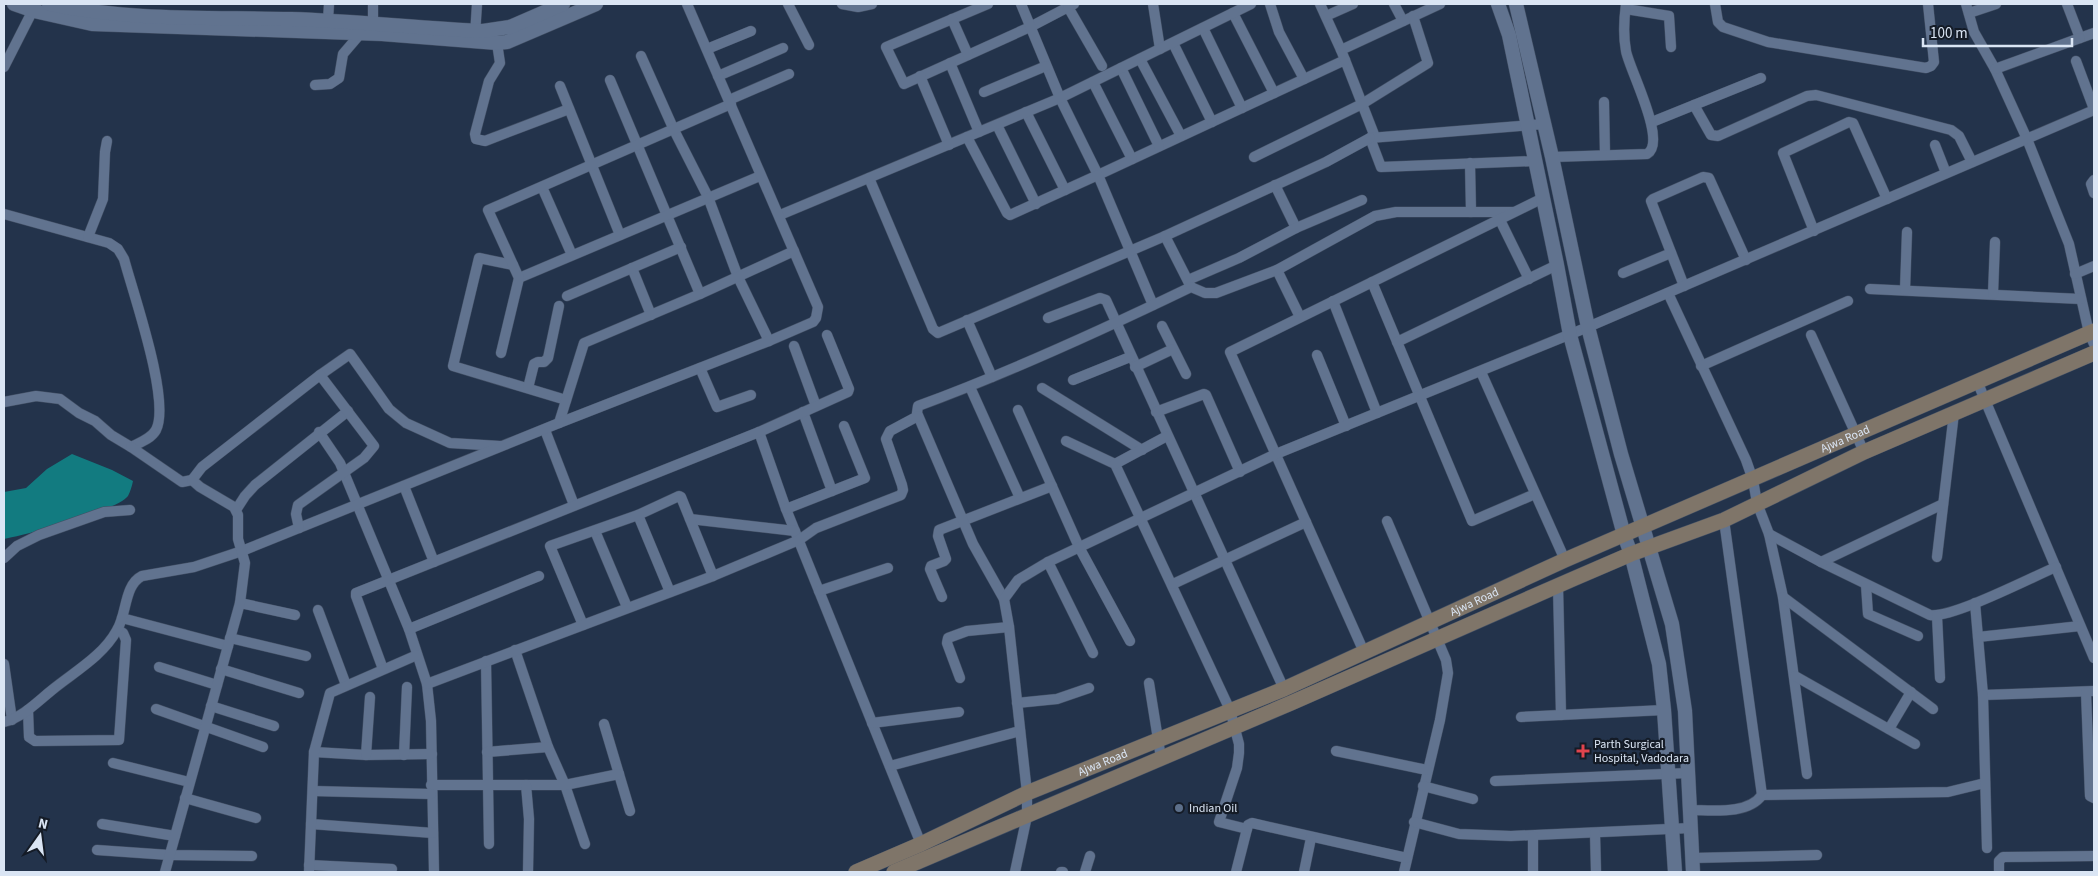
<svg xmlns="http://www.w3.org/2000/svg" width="2098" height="876" viewBox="0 0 2098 876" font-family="'Source Sans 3',sans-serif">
  <rect width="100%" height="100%" fill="#23334b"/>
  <path fill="#127b80" d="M72,454L112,470L133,481C132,486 130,492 128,496C117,511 25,535 4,539V492L26,488L47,469Z"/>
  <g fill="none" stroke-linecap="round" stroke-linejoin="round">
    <g stroke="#424f64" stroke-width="11">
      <g id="minor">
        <polyline points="788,4 809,45"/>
        <polyline points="842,4 858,7 872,4"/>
        <polyline points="988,4 886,47 904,84 1030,27 1074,4"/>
        <polyline points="1021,4 1060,98 1098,175 1345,60 1375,137"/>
        <polyline points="1153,4 1160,49"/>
        <polyline points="1270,4 1279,32 1304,79"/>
        <polyline points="1320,4 1341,50"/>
        <polyline points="1394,4 1403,21"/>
        <polyline points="1715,4 1718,22 1723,27 1768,42 1926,68 1931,66 1934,62 1928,4"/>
        <polyline points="1966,4 1974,32 1995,69 2027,139 2069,244 2089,333 2094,344"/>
        <polyline points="2067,4 2080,38 2094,33"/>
        <polyline points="1068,7 1102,66"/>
        <polyline points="1626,9 1669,16 1671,47"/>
        <polyline points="1233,13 1274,93"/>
        <polyline points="1969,13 1996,4"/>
        <polyline points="1326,16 1353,4"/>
        <polyline points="952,19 968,55"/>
        <polyline points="328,20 329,4"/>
        <polyline points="373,23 373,4"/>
        <polyline points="1203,28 1242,108"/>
        <polyline points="475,35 477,4"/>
        <polyline points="497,43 500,63 489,81 475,134 476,139 485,141 569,109"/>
        <polyline points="1173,43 1212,122"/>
        <polyline points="707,49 751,31"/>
        <polyline points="641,56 674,130 708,197 738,277 769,341"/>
        <polyline points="1140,59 1181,136"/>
        <polyline points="1345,60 1341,50 1440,4"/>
        <polyline points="2076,61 2094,109"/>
        <polyline points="950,63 979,132"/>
        <polyline points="4,67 36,4"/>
        <polyline points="1121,68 1159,146"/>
        <polyline points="1995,69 2080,38"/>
        <polyline points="718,76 783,48"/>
        <polyline points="920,76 949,145"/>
        <polyline points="610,80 700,294"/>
        <polyline points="1093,82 1132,159"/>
        <polyline points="315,85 330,84 339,78 343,54 361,33"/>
        <polyline points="560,86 620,235"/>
        <polyline points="984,92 1046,66"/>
        <polyline points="729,100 789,74"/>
        <polyline points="1604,102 1605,155"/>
        <polyline points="1694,105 1711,135 1718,136 1807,96 1816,95 1951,130 1959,136 1972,162"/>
        <polyline points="1026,112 1065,190"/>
        <polyline points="1652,122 1761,78"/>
        <polyline points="997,125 1036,204"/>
        <polyline points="967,137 1007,213 1010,215 1098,175 1153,305"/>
        <polyline points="1935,145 1946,173"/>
        <polyline points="1254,157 1362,104 1428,63 1413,16"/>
        <path d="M1552,157L1647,154C1668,142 1629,69 1626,51C1623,35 1624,19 1626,4"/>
        <polyline points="1535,161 1381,167 1370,138 1544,124"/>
        <polyline points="1470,163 1471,212"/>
        <polyline points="869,178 933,329 938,333 1165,236"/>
        <polyline points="2094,180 2091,184 2094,193"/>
        <polyline points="1275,185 1296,228"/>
        <polyline points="542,187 572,255"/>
        <path d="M4,214L109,243L118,249L124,259C133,293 171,401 156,430C151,439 139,443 131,447L111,435L95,421L79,413L60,399L36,396L4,402"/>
        <polyline points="780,215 1060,98 1251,4"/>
        <polyline points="1499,218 1529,279"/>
        <polyline points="1814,231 1783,153 1849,122 1853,123 1887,199"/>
        <polyline points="88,237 103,199 105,152 107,141"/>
        <polyline points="513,265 479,258 453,366 566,400"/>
        <polyline points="632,268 651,315"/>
        <polyline points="1277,270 1300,317"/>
        <polyline points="1623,273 1671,253"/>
        <polyline points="2075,274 2094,266"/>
        <polyline points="519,278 760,176"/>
        <polyline points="1188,280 1239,258 1296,228 1362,200"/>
        <polyline points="1372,282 1472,521 1535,494"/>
        <polyline points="1684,286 1651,201 1653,199 1703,177 1709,178 1746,260"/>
        <polyline points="1191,287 1165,236 1326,162 1370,138"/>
        <polyline points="1870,289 2081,299"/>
        <polyline points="1905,290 1907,232"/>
        <polyline points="1668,293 1746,460 1753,480 1757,503 1769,534 1783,597 1807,774"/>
        <polyline points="1993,294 1995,242"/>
        <polyline points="567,296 681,247"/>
        <polyline points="1333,301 1377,413"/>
        <polyline points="1048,318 1100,298 1106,300 1284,689"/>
        <polyline points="967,320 992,377"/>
        <polyline points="1162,326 1186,374"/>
        <polyline points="1811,335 1864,452"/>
        <polyline points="1397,342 1557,265"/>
        <polyline points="794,346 816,406"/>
        <polyline points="501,353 519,278 488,210 731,104"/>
        <polyline points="1317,355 1346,426"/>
        <polyline points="1701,366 1848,301"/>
        <polyline points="1135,367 1173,349"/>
        <polyline points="700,368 717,407 751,395"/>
        <polyline points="1481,372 1565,560"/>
        <polyline points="320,375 350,354 389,409 406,423 450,443 500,446"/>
        <polyline points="1073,380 1130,357"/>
        <polyline points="1977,381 2094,658"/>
        <polyline points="970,387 1020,498"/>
        <polyline points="528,388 534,364 538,362 544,362 548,358 559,306"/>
        <polyline points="1042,388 1142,450"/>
        <polyline points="1018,410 1079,547 1130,641"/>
        <polyline points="803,412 832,491"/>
        <polyline points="1156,412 1204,394 1206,395 1240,472"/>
        <polyline points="559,423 584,343 700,294 794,251"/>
        <polyline points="545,430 574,505"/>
        <polyline points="319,432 340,463 409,629 427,684 431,721 434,872"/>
        <polyline points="759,432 786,509 921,844"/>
        <polyline points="1066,441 1115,464 1230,710 1239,744 1239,753 1237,768 1219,822 1247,829"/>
        <polyline points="131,447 182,482 192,480"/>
        <polyline points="1115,464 1167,436"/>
        <polyline points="404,486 434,562"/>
        <polyline points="786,509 865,478 844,426"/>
        <polyline points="236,510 245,496 255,485 348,411"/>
        <polyline points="638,515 670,592"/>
        <polyline points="690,519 795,531"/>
        <polyline points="1724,520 1762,795 1948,792 1985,783"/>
        <polyline points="1387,521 1446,660 1448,673 1440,720 1404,872"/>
        <polyline points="595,531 627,607"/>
        <path d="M1769,534L1821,562L1930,615C1953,618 2030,578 2056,567"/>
        <polyline points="1937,557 1954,413"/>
        <polyline points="4,558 17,546 39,535 104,512 130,510"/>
        <polyline points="1048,562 1093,653"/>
        <polyline points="1821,562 1943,504"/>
        <polyline points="1173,584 1306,522"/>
        <polyline points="1866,585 1868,614 1918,636"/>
        <polyline points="1558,586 1561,715"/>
        <polyline points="819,591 888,568"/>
        <polyline points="942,597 930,569 931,566 944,561 946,559 938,536 939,530 1052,486"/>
        <polyline points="1783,597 1933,709"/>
        <path d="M1004,599L973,544L917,413L918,406C1011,372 1102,330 1191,287L1205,293H1216L1277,270L1375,216L1396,212H1513"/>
        <polyline points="240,603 295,615"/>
        <polyline points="1975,603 1983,695 2094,691"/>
        <polyline points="318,610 346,685"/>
        <polyline points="1937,616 1940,678"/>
        <polyline points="122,618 228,646"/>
        <polyline points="583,625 550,546 638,515 679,496 681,497 713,576"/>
        <polyline points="409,629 539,576"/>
        <polyline points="1978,637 2080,626"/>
        <polyline points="230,638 306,656"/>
        <polyline points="515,650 548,747 565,785 585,844"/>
        <polyline points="1364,652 1230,352 1543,198"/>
        <polyline points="486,661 489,844"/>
        <polyline points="4,664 12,720"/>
        <polyline points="159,667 217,685"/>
        <polyline points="221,669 299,693"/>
        <polyline points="383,669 356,596 356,593 759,432 848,392 849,389 827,335"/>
        <polyline points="1795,676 1915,744"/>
        <polyline points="960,678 947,643 948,638 967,631 1009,627"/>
        <polyline points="1149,683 1161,758"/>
        <polyline points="427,684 713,576 799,540 816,528 901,495 903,490 902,485 886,439 890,431 918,416"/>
        <polyline points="2086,692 2090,796 2094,798"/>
        <polyline points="1983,695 1987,848"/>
        <polyline points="1017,703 1057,699 1089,688"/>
        <polyline points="211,706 274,726"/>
        <polyline points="156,709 263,747"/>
        <polyline points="28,710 29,737 35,741 119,740 126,640 123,633 118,630"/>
        <polyline points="1521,717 1664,710"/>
        <path d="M4,722C23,717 36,703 52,690C74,672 103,656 117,630C127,614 124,585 142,576L194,567L242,551L559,423L769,341L813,322L816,318L818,307L687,4"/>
        <polyline points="872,723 959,712"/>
        <polyline points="604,724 630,811"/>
        <polyline points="1889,729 1911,692"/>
        <polyline points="1336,751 1427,770"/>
        <polyline points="314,752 366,755 432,754"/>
        <polyline points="487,752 548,747"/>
        <polyline points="366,755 370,697"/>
        <polyline points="404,755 407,687"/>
        <polyline points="113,763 189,782"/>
        <polyline points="890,766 1020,731"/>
        <polyline points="1495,781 1688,773"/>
        <polyline points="431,785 565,785 619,774"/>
        <polyline points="526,785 529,819 528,872"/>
        <polyline points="1423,786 1473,799"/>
        <polyline points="313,791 431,794"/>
        <polyline points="185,798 256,818"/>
        <path d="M1690,810C1712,810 1748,815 1762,795"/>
        <polyline points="1414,822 1459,834 1511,836 1691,828"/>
        <polyline points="102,824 175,836"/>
        <polyline points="311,824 433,833"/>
        <polyline points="1595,833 1596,872"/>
        <polyline points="97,850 169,855 252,856"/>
        <polyline points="1692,858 1817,855"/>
        <polyline points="309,865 392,869"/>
        <polyline points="165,872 240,603 245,563 238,539 238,515 234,507 200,487 192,480 202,467 320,375 374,446 364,458 298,505 296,514 299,528"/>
        <polyline points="309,872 314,752 330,693 417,655"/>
        <polyline points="1015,872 1027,816 1027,793 1009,627 1004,599 1018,580 1048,562 1276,454 1588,327 2094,110"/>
        <polyline points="1061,872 1063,872"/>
        <polyline points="1085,872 1090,856"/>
        <polyline points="1236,872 1248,825 1252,823 1407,858"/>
        <polyline points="1304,872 1311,838"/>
        <polyline points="1533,872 1533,836"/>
        <polyline points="1999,872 1999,861 2003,857 2094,856"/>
      </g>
    </g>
    <g stroke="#424f64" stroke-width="15">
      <g id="tertiary">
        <polyline points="14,4 34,11 92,24 382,34 497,43 507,42 596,4"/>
        <path d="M49,4C129,21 210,17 291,19C355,21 419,28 483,31L510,27L563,4"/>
        <polyline points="1498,4 1509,35 1557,265 1570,335 1624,535 1631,554 1659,664 1664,710 1675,872"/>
        <polyline points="1516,4 1552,157 1588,327 1621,454 1672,624 1685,711 1693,872"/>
      </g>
    </g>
    <g stroke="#424f64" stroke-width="16">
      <g id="secondary">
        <path id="s1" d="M856,872L921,844L1027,793L1284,689L1565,560L2094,331"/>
        <polyline points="894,872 1291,703 1573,579 1631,554 1724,520 1864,452 2094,353"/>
      </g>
    </g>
    <use href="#minor" stroke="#61738f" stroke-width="10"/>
    <use href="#tertiary" stroke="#61738f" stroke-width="14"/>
    <use href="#secondary" stroke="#7f7569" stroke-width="15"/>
  </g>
  <path fill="#e0444e" stroke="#141b26" stroke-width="2" d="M1580.5 743.5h5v5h5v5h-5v5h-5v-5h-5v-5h5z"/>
  <circle fill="#5c6f8a" stroke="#141b26" stroke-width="2" cx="1179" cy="808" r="5"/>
  <g text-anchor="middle" stroke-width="4.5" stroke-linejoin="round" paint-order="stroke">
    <g font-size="12" fill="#dae5f4" stroke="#141b26">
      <text dy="4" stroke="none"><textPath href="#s1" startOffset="1080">Ajwa Road</textPath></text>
      <text dy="4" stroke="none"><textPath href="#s1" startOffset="675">Ajwa Road</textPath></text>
      <text dy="4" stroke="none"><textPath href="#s1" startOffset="270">Ajwa Road</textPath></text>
    </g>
    <g font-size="12" fill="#dae5f4" stroke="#141b26" text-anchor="start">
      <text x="1594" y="748">Parth Surgical<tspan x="1594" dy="14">Hospital, Vadodara</tspan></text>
      <text x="1189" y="812">Indian Oil</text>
    </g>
  </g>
  <rect width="2098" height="876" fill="none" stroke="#dae5f4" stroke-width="10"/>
  <g transform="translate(40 836) rotate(14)" stroke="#141b26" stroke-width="4" paint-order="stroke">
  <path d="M0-4L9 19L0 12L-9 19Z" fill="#dae5f4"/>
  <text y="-8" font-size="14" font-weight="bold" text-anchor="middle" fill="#dae5f4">N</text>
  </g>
  <path d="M1923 38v8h149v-8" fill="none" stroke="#dae5f4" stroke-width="2.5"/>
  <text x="1930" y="38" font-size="15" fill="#dae5f4" stroke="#141b26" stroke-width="4" paint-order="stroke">100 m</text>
</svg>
